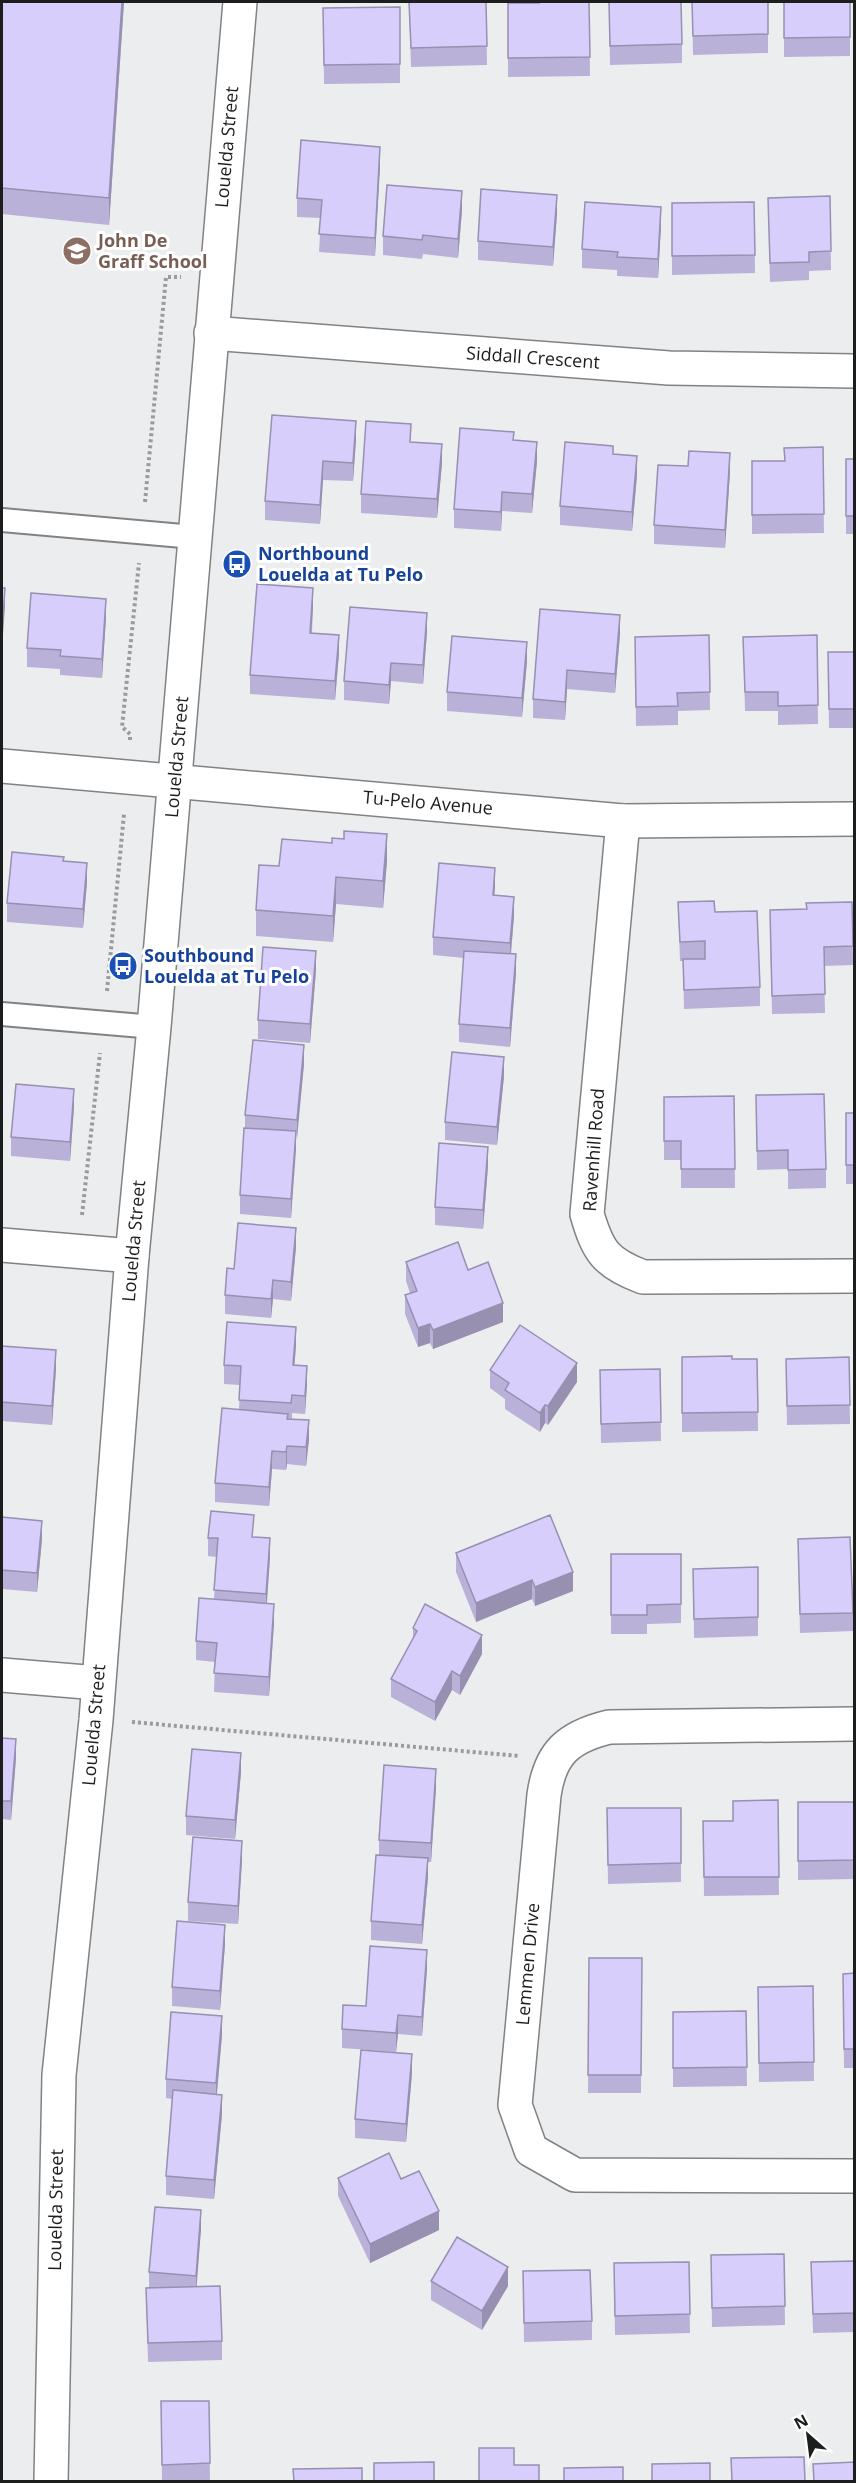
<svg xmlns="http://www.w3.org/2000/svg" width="856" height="2483" viewBox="0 0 856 2483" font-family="'Open Sans',sans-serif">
  <rect width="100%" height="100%" fill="#ecedef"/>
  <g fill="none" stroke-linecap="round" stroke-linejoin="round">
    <g stroke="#818284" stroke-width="26">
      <g id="lane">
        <polyline points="2,520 194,537"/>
        <polyline points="2,1014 154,1027"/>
      </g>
    </g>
    <g stroke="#818284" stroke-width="36">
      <g id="street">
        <polyline points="211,333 669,368 854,371"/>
        <path d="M623,821L587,1214C598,1252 606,1263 643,1277L854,1276"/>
        <polyline points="2,1245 132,1256"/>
        <polyline points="2,1675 98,1683"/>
        <path d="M854,1724L609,1727C568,1737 550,1753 544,1795L515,2105L531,2150L575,2175L854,2176"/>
        <polyline points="51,2482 59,2075 96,1720 132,1256 154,1027 240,2"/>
      </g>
    </g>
    <g stroke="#818284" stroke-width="36">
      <polyline id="secondary" points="2,766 623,821 854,819"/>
    </g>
    <g stroke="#9a9b9c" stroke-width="4" stroke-dasharray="3 3" stroke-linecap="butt">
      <polyline points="145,502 166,277 181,277"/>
      <polyline points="130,740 130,734 122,727 139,563"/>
      <polyline points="107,991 124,814"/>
      <polyline points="82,1215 100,1053"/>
      <polyline points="132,1722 519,1756"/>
    </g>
    <use href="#lane" stroke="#fff" stroke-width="22"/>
    <use href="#street" stroke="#fff" stroke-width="33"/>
    <use href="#secondary" stroke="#fff" stroke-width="33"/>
  </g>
  <g fill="#bab1d9">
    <polygon points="2,2 124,2 109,225 2,214"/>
    <polygon points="409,2 486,2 487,65 411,67"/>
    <polygon points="589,2 590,76 508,77 508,3"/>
    <polygon points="609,2 682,44 682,63 610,65"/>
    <polygon points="692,2 768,2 768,53 693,55"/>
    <polygon points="784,2 850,2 850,56 784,57"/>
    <polygon points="400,7 400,83 324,84 323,8"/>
    <polygon points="380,166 375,256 319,252 321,218 297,217 297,198"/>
    <polygon points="830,196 831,270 809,271 809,280 770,282 768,198"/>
    <polygon points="754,202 755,273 672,275 672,203"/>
    <polygon points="462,210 458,258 423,254 422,259 383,255 383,236"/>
    <polygon points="557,214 553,266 478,260 478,241"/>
    <polygon points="661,226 658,278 617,276 617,270 582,268 582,249"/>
    <polygon points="272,415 356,440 353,481 323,480 320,524 265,520 265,501"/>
    <polygon points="514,440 537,461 532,513 502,511 501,531 454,528 454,509"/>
    <polygon points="823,447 824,533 752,534 752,461 784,461"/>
    <rect x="846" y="459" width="9" height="75"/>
    <polygon points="442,463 437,518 361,513 361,494"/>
    <polygon points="688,466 730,472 725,548 654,544 654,525"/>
    <polygon points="637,475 632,531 560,525 560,506"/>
    <polygon points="313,607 312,633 339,653 335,700 250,694 250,675"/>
    <polygon points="540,609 620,634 615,693 567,689 565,720 533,718 533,699"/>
    <polygon points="106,618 102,678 60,675 60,669 27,667 27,648"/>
    <polygon points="427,632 423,684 391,681 389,704 344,700 344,681"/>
    <polygon points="709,635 710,710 678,711 678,725 636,726 635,637"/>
    <polygon points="817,635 818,724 778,725 778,711 745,711 743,637"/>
    <polygon points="828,652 855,652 855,728 829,728"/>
    <polygon points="527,661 522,717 447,711 447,692"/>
    <polygon points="387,861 383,908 336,904 333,942 256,936 256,910 279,866"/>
    <polygon points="87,882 83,928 7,922 7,903"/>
    <polygon points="495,887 494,895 514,916 511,954 516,973 510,1047 459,1042 459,1024 464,958 433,955 433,937"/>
    <polygon points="678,902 715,912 760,987 760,1006 684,1009 683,961 680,961"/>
    <polygon points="852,902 853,965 824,966 825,1013 772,1014 770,929 806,909"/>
    <polygon points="316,970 310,1043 258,1039 258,1020"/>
    <polygon points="304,1064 296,1139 291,1218 240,1214 240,1195 245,1128 245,1115"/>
    <polygon points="504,1076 497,1145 445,1140 445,1122"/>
    <polygon points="756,1095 826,1169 826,1188 788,1189 788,1169 757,1170"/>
    <polygon points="734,1096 735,1188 681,1188 681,1160 664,1160 664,1097"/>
    <polygon points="74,1107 70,1161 11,1156 11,1137"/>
    <rect x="846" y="1113" width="9" height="71"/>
    <polygon points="488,1166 483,1229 435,1225 435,1207"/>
    <polygon points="296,1247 291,1301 273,1299 271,1318 225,1314 225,1295 234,1269"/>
    <polygon points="406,1262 468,1270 503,1322 433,1349 430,1343 418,1347 405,1314 405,1295 410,1293 406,1281"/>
    <polygon points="2,1346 56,1369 52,1425 2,1421"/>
    <polygon points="296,1346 294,1365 307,1384 305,1414 292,1413 292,1419 309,1439 306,1466 287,1464 286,1470 272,1469 269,1506 215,1502 215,1483 239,1410 240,1385 224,1384 224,1365"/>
    <polygon points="682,1357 732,1359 757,1359 758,1431 682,1432"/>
    <polygon points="849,1357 850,1424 787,1425 786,1377"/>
    <polygon points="660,1369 661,1441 601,1443 600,1370"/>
    <polygon points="490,1370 577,1382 548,1425 545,1423 540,1432 505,1409 505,1399 490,1388"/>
    <polygon points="2,1517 42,1539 37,1592 2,1589"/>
    <polygon points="254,1537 270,1557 267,1603 274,1623 269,1696 214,1692 215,1662 196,1660 196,1641 214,1599 217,1557 208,1556 208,1538"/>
    <polygon points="798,1539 853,1613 853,1631 800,1633"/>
    <polygon points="456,1553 573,1591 535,1606 532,1599 476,1622 456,1572"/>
    <polygon points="611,1554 681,1554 681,1623 647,1624 647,1634 611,1634"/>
    <polygon points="758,1567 758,1636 694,1638 693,1569"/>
    <polygon points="413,1628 482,1654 460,1695 452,1690 435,1721 391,1697 391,1679 413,1639"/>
    <polygon points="2,1738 16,1758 11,1820 2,1819"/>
    <polygon points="241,1772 235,1839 186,1835 186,1816"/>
    <polygon points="436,1788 431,1862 428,1862 428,1877 422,1944 371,1940 371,1921 379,1855 379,1840"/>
    <polygon points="778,1800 779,1895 704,1896 703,1821 733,1821"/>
    <polygon points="798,1802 855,1802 855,1879 798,1880"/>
    <polygon points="607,1808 681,1808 681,1882 608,1884"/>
    <polygon points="242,1860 238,1924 188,1921 188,1902"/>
    <polygon points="225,1944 220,2010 172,2006 172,1987"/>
    <polygon points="589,1958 642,1958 641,2093 588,2093"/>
    <polygon points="427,1969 422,2036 398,2034 396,2052 342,2048 342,2029 366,2006"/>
    <polygon points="855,1973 855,2068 844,2068 843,1974"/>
    <polygon points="813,1986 814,2081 759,2082 758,1987"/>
    <polygon points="746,2011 747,2086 673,2087 673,2012"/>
    <polygon points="222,2035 217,2094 222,2114 214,2199 166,2195 166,2176 172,2099 166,2098 166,2079"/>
    <polygon points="412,2073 406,2142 355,2138 355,2119"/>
    <polygon points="338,2178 401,2179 439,2230 370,2263 338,2196"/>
    <polygon points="201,2229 196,2286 222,2341 222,2360 148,2362 146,2288 149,2287 149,2272"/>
    <polygon points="784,2254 785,2325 712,2327 711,2255"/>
    <polygon points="855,2261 855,2332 813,2333 811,2262"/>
    <polygon points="689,2262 690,2333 615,2335 614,2263"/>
    <polygon points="523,2271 592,2321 592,2340 524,2342"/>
    <polygon points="431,2281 508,2286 482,2330 431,2300"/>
    <polygon points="161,2401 209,2401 210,2481 162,2481"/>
  </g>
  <g fill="#9790b0">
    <polygon points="122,2 124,2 109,225 109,198"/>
    <polygon points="380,147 380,166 375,256 375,238"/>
    <polygon points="462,191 462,210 458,258 458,239"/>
    <polygon points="557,195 557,214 553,266 553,247"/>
    <polygon points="661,207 661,226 658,278 658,259"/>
    <polygon points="356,421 356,440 353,481 353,463"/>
    <polygon points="537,442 537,461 532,513 532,494"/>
    <polygon points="442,444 442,463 437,518 437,499"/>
    <polygon points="730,453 730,472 725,548 725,530"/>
    <polygon points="637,456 637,475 632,531 632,512"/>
    <polygon points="323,461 323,480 320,524 320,505"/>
    <polygon points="502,492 502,511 501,531 501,512"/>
    <polygon points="5,588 5,607 2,649 2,630"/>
    <polygon points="313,588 313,607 310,651 310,633"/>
    <polygon points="106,599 106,618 102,678 102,659"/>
    <polygon points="427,613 427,632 423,684 423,665"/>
    <polygon points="620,615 620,634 615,693 615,674"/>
    <polygon points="339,635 339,653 335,700 335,681"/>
    <polygon points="527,642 527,661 522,717 522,698"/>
    <polygon points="391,663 391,681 389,704 389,685"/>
    <polygon points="567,670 567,689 565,720 565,702"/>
    <polygon points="387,834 387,861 383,908 383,881"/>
    <polygon points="87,863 87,882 83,928 83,909"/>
    <polygon points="495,868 495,887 493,914 493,895"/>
    <polygon points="336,877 336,904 333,942 333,916"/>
    <polygon points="514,897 514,916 510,962 510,943"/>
    <polygon points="316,951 316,970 310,1043 310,1024"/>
    <polygon points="516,954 516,973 510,1047 510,1028"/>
    <polygon points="304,1045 304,1064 297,1139 297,1120"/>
    <polygon points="504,1057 504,1076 497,1145 497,1127"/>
    <polygon points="74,1089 74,1107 70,1161 70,1142"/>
    <polygon points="296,1131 296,1150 291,1218 291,1199"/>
    <polygon points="488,1147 488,1166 483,1229 483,1210"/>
    <polygon points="296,1228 296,1247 291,1301 291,1282"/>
    <polygon points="273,1280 273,1299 271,1318 271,1299"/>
    <polygon points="503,1303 503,1322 433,1349 433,1330"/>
    <polygon points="430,1324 430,1343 418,1347 418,1328"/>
    <polygon points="296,1327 296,1346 293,1384 293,1365"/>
    <polygon points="56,1350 56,1369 52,1425 52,1406"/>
    <polygon points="577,1363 577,1382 548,1425 548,1406"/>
    <polygon points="307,1366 307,1384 305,1414 305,1396"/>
    <polygon points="545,1405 545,1423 540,1432 540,1413"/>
    <polygon points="309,1420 309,1439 306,1466 306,1447"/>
    <polygon points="287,1446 287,1464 286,1470 286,1452"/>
    <polygon points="272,1451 272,1469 269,1506 269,1487"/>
    <polygon points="42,1521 42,1539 37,1592 37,1573"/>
    <polygon points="270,1538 270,1557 266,1613 266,1594"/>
    <polygon points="573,1572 573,1591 535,1606 535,1587"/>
    <polygon points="532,1580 532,1599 476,1622 476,1603"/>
    <polygon points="274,1604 274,1623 269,1696 269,1677"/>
    <polygon points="482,1635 482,1654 460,1695 460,1676"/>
    <polygon points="452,1671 452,1690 435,1721 435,1702"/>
    <polygon points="16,1739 16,1758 11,1820 11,1801"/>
    <polygon points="241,1753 241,1772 235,1839 235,1820"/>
    <polygon points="436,1769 436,1788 431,1862 431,1843"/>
    <polygon points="242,1841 242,1860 238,1924 238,1906"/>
    <polygon points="428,1858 428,1877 422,1944 422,1925"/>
    <polygon points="225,1925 225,1944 220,2010 220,1991"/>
    <polygon points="427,1950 427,1969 422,2036 422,2017"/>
    <polygon points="398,2015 398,2034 396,2052 396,2033"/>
    <polygon points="222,2016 222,2035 216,2102 216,2083"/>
    <polygon points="412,2054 412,2073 406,2142 406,2124"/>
    <polygon points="222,2095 222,2114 214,2199 214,2180"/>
    <polygon points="201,2210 201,2229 196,2295 196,2276"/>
    <polygon points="439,2211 439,2230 370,2263 370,2244"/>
    <polygon points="508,2267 508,2286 482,2330 482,2311"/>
  </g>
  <g fill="#d8cefc" stroke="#9790b0" stroke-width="1.5">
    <polygon points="2,2 122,2 109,198 2,188"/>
    <polygon points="409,2 486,2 487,46 411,48"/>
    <polygon points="539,2 589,2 590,57 508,58 508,3 539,3"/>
    <polygon points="609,2 681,2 682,44 610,46"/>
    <polygon points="692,2 768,2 768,34 693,36"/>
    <polygon points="784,2 850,2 850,37 784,38"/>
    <polygon points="400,7 400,64 324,65 323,8"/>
    <polygon points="301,140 380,147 375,238 319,234 322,200 297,198"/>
    <polygon points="387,185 462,191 458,239 423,235 422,240 383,236"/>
    <polygon points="481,189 557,195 553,247 478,241"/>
    <polygon points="830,196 831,251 809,252 809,262 770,263 768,198"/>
    <polygon points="585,202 661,207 658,259 617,257 618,252 582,249"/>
    <polygon points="754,202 755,255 672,256 672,203"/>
    <polygon points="272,415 356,421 353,463 323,461 320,505 265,501"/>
    <polygon points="366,421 411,424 410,442 442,444 437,499 361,494"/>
    <polygon points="460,428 514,432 513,440 537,442 532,494 502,492 501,512 454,509"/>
    <polygon points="565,442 613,446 613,454 637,456 632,512 560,506"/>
    <polygon points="823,447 824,514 752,515 752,461 785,461 784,448"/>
    <polygon points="689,451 730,453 725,530 654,525 658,465 688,466"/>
    <rect x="846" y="459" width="9" height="57"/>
    <polygon points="257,584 313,588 310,633 339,635 335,681 250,675"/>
    <polygon points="2,588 5,588 2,630"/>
    <polygon points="31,593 106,599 102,659 60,656 61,650 27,648"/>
    <polygon points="350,607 427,613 423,665 391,663 389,685 344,681"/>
    <polygon points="540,609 620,615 615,674 567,670 565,702 533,699"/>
    <polygon points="709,635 710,692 677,693 678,706 636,707 635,637"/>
    <polygon points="817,635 818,705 778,706 778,692 745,692 743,637"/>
    <polygon points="452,636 527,642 522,698 447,692"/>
    <polygon points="828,652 855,652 855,709 829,709"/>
    <polygon points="344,831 387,834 383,881 336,877 333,916 256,910 259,865 279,866 282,839 332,843 332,838 344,839"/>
    <polygon points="12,852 64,857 63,861 87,863 83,909 7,903"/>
    <polygon points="439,863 495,868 493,895 514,897 510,943 433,937"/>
    <polygon points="714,901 715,912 757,911 760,987 684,990 683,959 705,959 705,941 680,942 678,902"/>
    <polygon points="852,902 853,946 824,947 825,994 772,996 770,910 807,909 806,903"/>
    <polygon points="263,947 316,951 310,1024 258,1020"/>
    <polygon points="464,951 516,954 510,1028 459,1024"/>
    <polygon points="253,1040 304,1045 297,1120 245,1115"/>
    <polygon points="452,1052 504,1057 497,1127 445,1122"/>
    <polygon points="16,1084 74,1089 70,1142 11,1137"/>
    <polygon points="824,1094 826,1169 788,1170 788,1150 757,1151 756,1095"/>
    <polygon points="734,1096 735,1169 681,1169 681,1141 664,1141 664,1097"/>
    <rect x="846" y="1113" width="9" height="52"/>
    <polygon points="244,1128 296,1131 291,1199 240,1195"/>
    <polygon points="439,1143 488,1147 483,1210 435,1207"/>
    <polygon points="238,1223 296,1228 291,1282 273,1280 271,1299 225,1295 227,1268 234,1269"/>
    <polygon points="458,1242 468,1270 488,1262 503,1303 433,1330 430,1324 418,1328 405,1295 417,1291 406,1262"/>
    <polygon points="227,1322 296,1327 293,1365 307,1366 305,1396 292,1395 291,1403 239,1400 241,1366 224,1365"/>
    <polygon points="520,1325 577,1363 548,1406 545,1405 540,1413 505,1390 509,1383 490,1370"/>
    <polygon points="2,1346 56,1350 52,1406 2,1402"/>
    <polygon points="732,1356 732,1359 757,1359 758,1412 682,1413 682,1357"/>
    <polygon points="849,1357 850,1405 787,1406 786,1359"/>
    <polygon points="660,1369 661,1422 601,1424 600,1370"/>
    <polygon points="222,1408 288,1414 287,1419 309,1420 306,1447 287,1446 286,1452 272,1451 269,1487 215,1483"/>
    <polygon points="211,1511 254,1515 252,1537 270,1538 266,1594 214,1590 218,1538 208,1538"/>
    <polygon points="550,1515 573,1572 535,1587 532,1580 476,1603 456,1553"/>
    <polygon points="2,1517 42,1521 37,1573 2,1570"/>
    <polygon points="850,1537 853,1613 800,1614 798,1539"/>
    <polygon points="611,1554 681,1554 681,1604 647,1605 647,1615 611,1615"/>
    <polygon points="758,1567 758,1617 694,1619 693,1569"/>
    <polygon points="199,1598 274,1604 269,1677 214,1673 217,1643 196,1641"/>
    <polygon points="425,1604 482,1635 460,1676 452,1671 435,1702 391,1679 417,1631 413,1628"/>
    <polygon points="2,1738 16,1739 11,1801 2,1801"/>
    <polygon points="192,1749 241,1753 235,1820 186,1816"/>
    <polygon points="384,1765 436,1769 431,1843 379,1840"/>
    <polygon points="778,1800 779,1877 704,1877 703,1821 733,1821 733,1801"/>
    <polygon points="798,1802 855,1802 855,1860 798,1861"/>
    <polygon points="607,1808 681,1808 681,1863 608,1865"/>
    <polygon points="193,1837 242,1841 238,1906 188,1902"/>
    <polygon points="376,1855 428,1858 422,1925 371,1921"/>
    <polygon points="177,1921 225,1925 220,1991 172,1987"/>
    <polygon points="370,1946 427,1950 422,2017 398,2015 396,2033 342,2029 343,2005 366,2006"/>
    <polygon points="589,1958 642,1958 641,2075 588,2075"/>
    <polygon points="855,1973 855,2049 844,2049 843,1974"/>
    <polygon points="813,1986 814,2062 759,2063 758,1987"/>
    <polygon points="746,2011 747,2067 673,2068 673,2012"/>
    <polygon points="171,2012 222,2016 216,2083 166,2079"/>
    <polygon points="361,2050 412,2054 406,2124 355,2119"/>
    <polygon points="173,2090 222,2095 214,2180 166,2176"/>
    <polygon points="389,2153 401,2179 419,2171 439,2211 370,2244 338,2178"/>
    <polygon points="155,2207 201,2210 196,2276 149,2272"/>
    <polygon points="457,2237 508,2267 482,2311 431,2281"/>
    <polygon points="784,2254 785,2306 712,2308 711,2255"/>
    <polygon points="855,2261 855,2313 813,2314 811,2262"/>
    <polygon points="689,2262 690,2314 615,2316 614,2263"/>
    <polygon points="590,2270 592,2321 524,2323 523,2271"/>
    <polygon points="220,2286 222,2341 148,2343 146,2288"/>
    <polygon points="161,2401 209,2401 210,2463 162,2465"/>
    <polygon points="479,2448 514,2448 514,2465 539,2465 539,2481 479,2481"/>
    <polygon points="804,2457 805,2481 732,2481 731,2458"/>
    <polygon points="434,2462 434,2481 374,2481 374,2463"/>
    <polygon points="855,2462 855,2481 814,2481 813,2464"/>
    <polygon points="710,2463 710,2481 652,2481 652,2464"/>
    <polygon points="623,2467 623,2481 564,2481 564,2468"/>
    <polygon points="362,2468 362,2481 294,2481 293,2469"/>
  </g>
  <defs>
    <g id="school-disc" transform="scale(1.5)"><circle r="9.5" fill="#8d6e63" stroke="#fff"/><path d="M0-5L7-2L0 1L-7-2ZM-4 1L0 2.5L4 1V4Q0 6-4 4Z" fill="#fff"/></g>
    <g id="bus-disc" transform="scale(1.5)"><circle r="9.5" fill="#1a4fb4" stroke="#fff"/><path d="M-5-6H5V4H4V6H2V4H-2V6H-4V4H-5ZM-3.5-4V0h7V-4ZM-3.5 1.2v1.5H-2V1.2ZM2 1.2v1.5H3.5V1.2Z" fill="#fff"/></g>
  </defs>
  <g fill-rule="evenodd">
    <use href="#school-disc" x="77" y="251"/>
    <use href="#bus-disc" x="237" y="564"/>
    <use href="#bus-disc" x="123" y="966"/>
  </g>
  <g text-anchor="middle" stroke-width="6" stroke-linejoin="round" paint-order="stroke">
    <g font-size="18" fill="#1c1d1d" stroke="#fff">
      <text transform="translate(227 147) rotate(-85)" y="6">Louelda Street</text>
      <text transform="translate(533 358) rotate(4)" y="6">Siddall Crescent</text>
      <text transform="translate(177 757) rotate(-85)" y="6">Louelda Street</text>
      <text transform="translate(428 803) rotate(5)" y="6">Tu-Pelo Avenue</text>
      <text transform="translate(594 1150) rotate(-86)" y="6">Ravenhill Road</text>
      <text transform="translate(134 1241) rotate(-85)" y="6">Louelda Street</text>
      <text transform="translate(94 1725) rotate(-85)" y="6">Louelda Street</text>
      <text transform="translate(528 1964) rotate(-85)" y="6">Lemmen Drive</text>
      <text transform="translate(56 2210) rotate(-89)" y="6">Louelda Street</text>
    </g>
    <g font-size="18" font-weight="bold" fill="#785e54" stroke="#fff" text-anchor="start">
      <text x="98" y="247">John De<tspan x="98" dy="21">Graff School</tspan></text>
    </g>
    <g font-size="18" font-weight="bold" fill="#164399" stroke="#fff" text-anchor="start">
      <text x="258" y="560">Northbound<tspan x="258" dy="21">Louelda at Tu Pelo</tspan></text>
      <text x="144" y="962">Southbound<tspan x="144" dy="21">Louelda at Tu Pelo</tspan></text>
    </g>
  </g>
  <rect width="856" height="2483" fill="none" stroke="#1c1d1d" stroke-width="6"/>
  <g transform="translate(808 2435) rotate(332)" stroke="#ffffff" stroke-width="4.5" paint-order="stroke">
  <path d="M0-4.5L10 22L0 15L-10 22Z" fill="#1c1d1d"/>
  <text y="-9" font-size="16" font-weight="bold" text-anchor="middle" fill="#1c1d1d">N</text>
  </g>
</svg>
